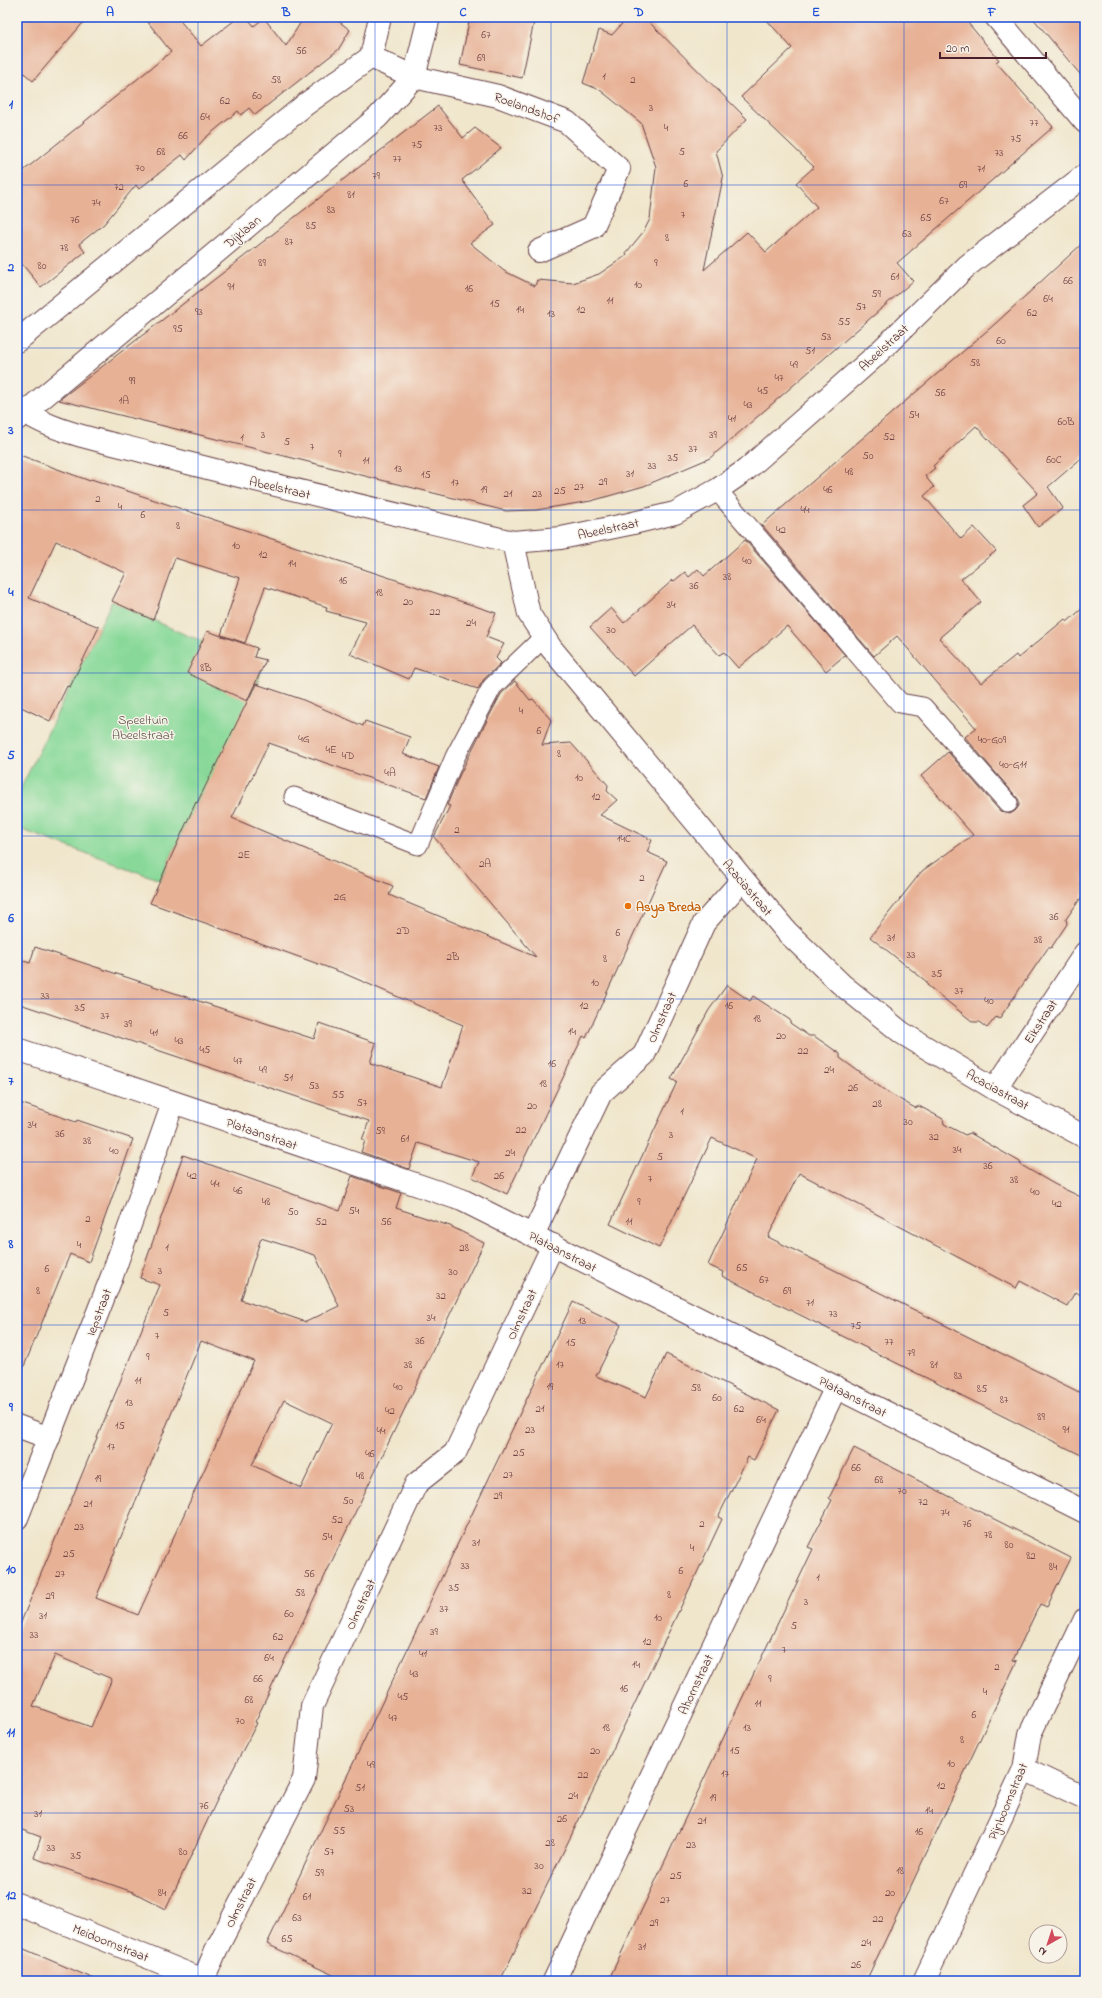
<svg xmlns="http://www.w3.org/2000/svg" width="1102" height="1998" viewBox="0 0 1102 1998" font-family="'Indie Flower',sans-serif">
  <rect width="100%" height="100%" fill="#f7f3e8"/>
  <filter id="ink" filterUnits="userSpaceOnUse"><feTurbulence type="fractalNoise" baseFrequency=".025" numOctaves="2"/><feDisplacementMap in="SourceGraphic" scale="8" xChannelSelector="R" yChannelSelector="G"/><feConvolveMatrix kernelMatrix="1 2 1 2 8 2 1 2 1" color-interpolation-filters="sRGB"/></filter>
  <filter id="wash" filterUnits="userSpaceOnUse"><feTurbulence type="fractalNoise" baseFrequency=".012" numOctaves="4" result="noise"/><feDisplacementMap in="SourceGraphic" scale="16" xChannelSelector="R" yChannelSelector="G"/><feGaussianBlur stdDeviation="0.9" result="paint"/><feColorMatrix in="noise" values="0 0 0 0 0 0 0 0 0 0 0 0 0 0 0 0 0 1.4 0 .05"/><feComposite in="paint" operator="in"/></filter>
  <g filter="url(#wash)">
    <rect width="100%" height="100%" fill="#f0e6cc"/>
    <polygon fill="#88d999" stroke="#697c62" points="112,601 188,636 213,644 236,661 262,669 250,704 197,803 196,803 160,880 17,828 17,796"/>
    <g id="blocks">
      <g fill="#e7b195" fill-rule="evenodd">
        <polygon points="17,17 88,17 33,81 17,67"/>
        <polygon points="144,17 177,17 201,46 239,17 247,17 254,26 264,18 286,46 304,17 333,17 350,30 338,50 255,115 249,108 241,115 238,111 204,139 186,160 182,155 139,189 136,185 104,224 79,244 85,252 41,287 17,258 17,176 171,52"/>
        <polygon points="470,17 535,17 522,78 460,65"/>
        <polygon points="628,17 644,17 747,119 716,151 723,178 704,270 747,232 766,252 817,207 796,183 814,167 741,97 792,48 764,17 963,17 999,60 996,62 1053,127 897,263 913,281 710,458 644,486 591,501 536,510 506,511 59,400 438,106 463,138 475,128 501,148 462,180 495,225 470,243 504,271 535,286 537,280 573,283 599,274 627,255 626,253 644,231 650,219 656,167 641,123 600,90 583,83 599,30 612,35"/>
        <polygon points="1032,17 1085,17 1085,80"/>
        <polygon points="1085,241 1085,455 1048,487 1063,508 1038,527 1023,505 1038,493 976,426 933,466 935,468 925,476 934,487 924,496 961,539 974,527 996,551 961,579 981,602 939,638 981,683 1016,655 1018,658 1065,619 1067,622 1085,606 1085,892 1066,919 1067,924 1051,948 1048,948 999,1019 996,1017 987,1028 979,1022 973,1022 927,985 927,982 870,937 922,871 973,835 921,776 948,752 1000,811 1010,814 1015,811 1019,806 1019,800 965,737 976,728 897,636 874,656 762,525 996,323"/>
        <polygon points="17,454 90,481 91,479 496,613 486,637 504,644 496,658 501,663 484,679 478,689 414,668 409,679 350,654 366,622 326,611 327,607 265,587 245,643 221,635 240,578 175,558 153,620 112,601 126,573 56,541 29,598 99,627 70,687 67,686 50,721 17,705"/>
        <polygon points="745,540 845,655 826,671 787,626 738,668 724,652 719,655 692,625 634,676 590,627 611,608 624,623 673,580 674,581 685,572 689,577 698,569 704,576"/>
        <polygon points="207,631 257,648 254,657 266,660 247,701 187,673"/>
        <polygon points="515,681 530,700 533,699 551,720 542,745 571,743 608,785 607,791 617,800 600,815 652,840 647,852 667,861 592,1025 586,1038 583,1036 507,1194 472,1177 479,1162 418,1143 409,1169 361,1152 365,1141 362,1140 369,1121 17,1003 17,959 30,963 35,947 314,1039 319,1023 376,1043 370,1063 442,1087 463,1025 343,973 150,903 196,802 197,803 256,684 301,699 363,726 365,721 410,737 403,754 439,767 426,798 269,743 232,818 393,886 389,895 536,957 434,837 450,806 447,805 460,774 482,730 501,694"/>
        <polygon points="727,985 750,1001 753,996 790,1020 790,1023 809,1036 814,1036 840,1054 840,1058 887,1092 915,1108 919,1106 943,1119 944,1124 965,1135 970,1133 1020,1162 1021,1165 1054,1184 1085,1199 1085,1297 1075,1292 1067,1306 1020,1281 1016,1288 799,1173 768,1237 1085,1395 1085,1457 722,1276 723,1272 708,1265 757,1159 712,1138 659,1248 610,1224 677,1082 671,1079 709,1010"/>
        <polygon points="17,1102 76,1122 77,1120 133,1139 89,1262 70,1254 18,1381"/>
        <path d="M183,1155L340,1211L352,1176L401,1193L396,1208L450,1226L484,1243L255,1722L257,1723L217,1800L166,1909L133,1892L34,1858L41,1837L17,1828V1632L160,1285L140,1278ZM261,1238L315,1255L339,1306L306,1322L241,1300ZM201,1341L254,1361L138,1615L96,1598ZM284,1400L332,1423L301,1488L252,1465ZM55,1655L112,1679L91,1727L33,1706Z"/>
        <polygon points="573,1302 621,1325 596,1376 646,1397 666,1354 779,1410 754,1460 748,1457 718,1517 722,1519 696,1575 592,1793 500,1981 346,1981 267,1944"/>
        <polygon points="854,1448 1071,1558 1047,1607 1040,1604 1013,1660 1017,1661 866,1981 608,1981 813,1549 808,1547 832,1500 829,1498"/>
        <polygon points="17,1946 99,1981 17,1981"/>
      </g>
    </g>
  </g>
  <g filter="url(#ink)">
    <use href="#blocks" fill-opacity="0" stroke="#633d43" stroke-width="1"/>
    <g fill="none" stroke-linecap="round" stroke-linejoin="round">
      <g stroke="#633d43" stroke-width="21">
        <g id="lane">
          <polyline points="717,490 900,703 923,707 1008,803"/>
          <polyline points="294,797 418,845 455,757 492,687 544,637"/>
        </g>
      </g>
      <g stroke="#633d43" stroke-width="24">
        <g id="street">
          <polyline points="996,17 1085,122"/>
          <polyline points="371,57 414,77 498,96 567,122 619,169 593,227 539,251"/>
          <polyline points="17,341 306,104 371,57 380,17"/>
          <path d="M17,406C48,433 110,442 149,453C270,485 392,513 513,542L561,538L629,524L675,513L717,490L746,470L874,357L967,266L1085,175"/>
          <polyline points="17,419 378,117 414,77 429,17"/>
          <polyline points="513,542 529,614 551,648 787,932 841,984 902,1033 995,1089 1085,1137"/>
          <polyline points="17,1049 462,1200 1085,1512"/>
          <polyline points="995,1089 1085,953"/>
          <polyline points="533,1235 601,1093 644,1055 704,923 742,880"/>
          <polyline points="17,1426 49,1438"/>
          <polyline points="17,1518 112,1276 173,1103"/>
          <polyline points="1024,1769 1085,1798"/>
          <polyline points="203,1981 216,1950 304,1779 312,1706 416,1484 455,1453 553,1245"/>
          <polyline points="554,1981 836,1387"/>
          <polyline points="924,1981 1024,1769 1030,1734 1085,1619"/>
        </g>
      </g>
      <g stroke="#633d43" stroke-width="24">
        <polyline id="secondary" points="17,1904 206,1981"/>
      </g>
      <use href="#lane" stroke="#fff" stroke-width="19"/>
      <use href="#street" stroke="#fff" stroke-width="22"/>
      <use href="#secondary" stroke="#fff" stroke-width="22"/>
    </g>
  </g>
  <path fill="none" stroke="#1d4ed8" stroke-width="1" stroke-opacity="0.55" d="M198,17V1981M375,17V1981M551,17V1981M727,17V1981M904,17V1981M17,185H1085M17,348H1085M17,510H1085M17,673H1085M17,836H1085M17,999H1085M17,1162H1085M17,1325H1085M17,1488H1085M17,1650H1085M17,1813H1085"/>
  <circle fill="#e8710a" stroke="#f7f3e8" stroke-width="1.5" cx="628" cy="906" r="4"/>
  <g text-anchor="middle" stroke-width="3" stroke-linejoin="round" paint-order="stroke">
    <g font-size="11" fill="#714446">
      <text x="486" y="38">67</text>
      <text x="301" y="54">56</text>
      <text x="481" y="61">69</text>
      <text x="604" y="80">1</text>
      <text x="276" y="83">58</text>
      <text x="633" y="83">2</text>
      <text x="257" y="99">60</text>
      <text x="225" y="104">62</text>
      <text x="651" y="111">3</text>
      <text x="205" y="120">64</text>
      <text x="1034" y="126">77</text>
      <text x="438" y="131">73</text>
      <text x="666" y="131">4</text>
      <text x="183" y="139">66</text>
      <text x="1016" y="142">75</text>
      <text x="417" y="148">75</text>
      <text x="161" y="155">68</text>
      <text x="682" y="155">5</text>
      <text x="999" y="156">73</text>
      <text x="397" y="162">77</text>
      <text x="140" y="171">70</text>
      <text x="981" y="172">71</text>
      <text x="376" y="179">79</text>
      <text x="686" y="187">6</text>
      <text x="963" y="188">69</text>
      <text x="119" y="190">72</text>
      <text x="351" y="198">81</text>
      <text x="944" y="204">67</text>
      <text x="96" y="206">74</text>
      <text x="331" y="213">83</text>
      <text x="683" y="218">7</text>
      <text x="926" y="221">65</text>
      <text x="75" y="223">76</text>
      <text x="311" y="229">85</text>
      <text x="907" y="237">63</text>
      <text x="667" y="241">8</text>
      <text x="289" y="245">87</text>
      <text x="64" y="251">78</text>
      <text x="262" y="266">89</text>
      <text x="656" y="266">9</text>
      <text x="42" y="269">80</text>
      <text x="895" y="280">61</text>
      <text x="1068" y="284">66</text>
      <text x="638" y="288">10</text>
      <text x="231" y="290">91</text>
      <text x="469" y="292">16</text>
      <text x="876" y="297">59</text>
      <text x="1048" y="302">64</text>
      <text x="610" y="304">11</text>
      <text x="495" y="307">15</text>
      <text x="861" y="310">57</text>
      <text x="520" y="313">14</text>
      <text x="581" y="313">12</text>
      <text x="199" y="315">93</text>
      <text x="1032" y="316">62</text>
      <text x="551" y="317">13</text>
      <text x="844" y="325">55</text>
      <text x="178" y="332">95</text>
      <text x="826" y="340">53</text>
      <text x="1001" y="344">60</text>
      <text x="810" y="354">51</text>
      <text x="975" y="366">58</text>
      <text x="794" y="368">49</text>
      <text x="779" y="381">47</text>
      <text x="132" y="384">99</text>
      <text x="763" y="394">45</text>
      <text x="940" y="396">56</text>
      <text x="124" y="404">1A</text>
      <text x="748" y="408">43</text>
      <text x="914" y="418">54</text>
      <text x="732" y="422">41</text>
      <text x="1066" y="425">60B</text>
      <text x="263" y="438">3</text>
      <text x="713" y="438">39</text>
      <text x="889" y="440">52</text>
      <text x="242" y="441">1</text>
      <text x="287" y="445">5</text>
      <text x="312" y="450">7</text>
      <text x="693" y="452">37</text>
      <text x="340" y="457">9</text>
      <text x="868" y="459">50</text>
      <text x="673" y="461">35</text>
      <text x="1054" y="463">60C</text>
      <text x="366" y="464">11</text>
      <text x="652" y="469">33</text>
      <text x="398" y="472">13</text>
      <text x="849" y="475">48</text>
      <text x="630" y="477">31</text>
      <text x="426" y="478">15</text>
      <text x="603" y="485">29</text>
      <text x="455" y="486">17</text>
      <text x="579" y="490">27</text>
      <text x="484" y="493">19</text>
      <text x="828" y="493">46</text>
      <text x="560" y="494">25</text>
      <text x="508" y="497">21</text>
      <text x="537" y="497">23</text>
      <text x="98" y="502">2</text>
      <text x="120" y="510">4</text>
      <text x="805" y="513">44</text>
      <text x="143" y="518">6</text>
      <text x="178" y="529">8</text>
      <text x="781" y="533">42</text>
      <text x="236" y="549">10</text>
      <text x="263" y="558">12</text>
      <text x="747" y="564">40</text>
      <text x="292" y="567">14</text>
      <text x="727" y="580">38</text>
      <text x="343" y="584">16</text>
      <text x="694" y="589">36</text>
      <text x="379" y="596">18</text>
      <text x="408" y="605">20</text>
      <text x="671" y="608">34</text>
      <text x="435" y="615">22</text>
      <text x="471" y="626">24</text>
      <text x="611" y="633">30</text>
      <text x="206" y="671">8B</text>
      <text x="521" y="714">4</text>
      <text x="539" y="734">6</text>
      <text x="304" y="742">4G</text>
      <text x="992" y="743">40-G09</text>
      <text x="331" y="753">4E</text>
      <text x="559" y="757">8</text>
      <text x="348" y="759">4D</text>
      <text x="1013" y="768">40-G11</text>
      <text x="390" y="776">4A</text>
      <text x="579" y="781">10</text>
      <text x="596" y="800">12</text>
      <text x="457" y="833">2</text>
      <text x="624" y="842">14C</text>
      <text x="244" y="858">2E</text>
      <text x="485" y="867">2A</text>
      <text x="642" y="881">2</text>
      <text x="340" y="900">2G</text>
      <text x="1054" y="920">36</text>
      <text x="403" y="934">2D</text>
      <text x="618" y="936">6</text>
      <text x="891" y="941">31</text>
      <text x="1038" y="943">38</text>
      <text x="911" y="958">33</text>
      <text x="453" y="960">2B</text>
      <text x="605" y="962">8</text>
      <text x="937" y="977">35</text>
      <text x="595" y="986">10</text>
      <text x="959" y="994">37</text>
      <text x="45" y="999">33</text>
      <text x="989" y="1004">40</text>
      <text x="584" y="1009">12</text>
      <text x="729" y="1009">16</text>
      <text x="80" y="1011">35</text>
      <text x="105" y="1019">37</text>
      <text x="757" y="1022">18</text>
      <text x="128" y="1027">39</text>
      <text x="572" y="1035">14</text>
      <text x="154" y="1036">41</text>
      <text x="781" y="1039">20</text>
      <text x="179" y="1044">43</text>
      <text x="205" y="1053">45</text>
      <text x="803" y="1054">22</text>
      <text x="238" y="1064">47</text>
      <text x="552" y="1067">16</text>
      <text x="263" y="1073">49</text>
      <text x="829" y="1073">24</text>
      <text x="288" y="1081">51</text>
      <text x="543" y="1087">18</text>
      <text x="314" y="1089">53</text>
      <text x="853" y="1091">26</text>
      <text x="338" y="1098">55</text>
      <text x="362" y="1106">57</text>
      <text x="877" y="1107">28</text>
      <text x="532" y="1109">20</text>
      <text x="682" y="1115">1</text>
      <text x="908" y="1125">30</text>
      <text x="32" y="1128">34</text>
      <text x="521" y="1133">22</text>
      <text x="380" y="1134">59</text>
      <text x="60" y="1137">36</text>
      <text x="671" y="1138">3</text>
      <text x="934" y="1140">32</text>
      <text x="405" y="1142">61</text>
      <text x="87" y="1144">38</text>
      <text x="957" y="1153">34</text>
      <text x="114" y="1154">40</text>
      <text x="510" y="1156">24</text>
      <text x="660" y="1160">5</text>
      <text x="988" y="1169">36</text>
      <text x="192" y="1179">42</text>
      <text x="499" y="1179">26</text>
      <text x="650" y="1182">7</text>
      <text x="1014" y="1183">38</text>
      <text x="215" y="1187">44</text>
      <text x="238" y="1194">46</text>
      <text x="1035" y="1195">40</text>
      <text x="266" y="1205">48</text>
      <text x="639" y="1205">9</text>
      <text x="1057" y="1207">42</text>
      <text x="354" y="1214">54</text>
      <text x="293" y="1215">50</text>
      <text x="88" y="1222">2</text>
      <text x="321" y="1225">52</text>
      <text x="386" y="1225">56</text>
      <text x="629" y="1225">11</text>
      <text x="79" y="1248">4</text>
      <text x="167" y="1251">1</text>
      <text x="464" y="1251">28</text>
      <text x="742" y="1271">65</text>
      <text x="47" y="1272">6</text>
      <text x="160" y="1274">3</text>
      <text x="453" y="1275">30</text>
      <text x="764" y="1283">67</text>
      <text x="38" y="1294">8</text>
      <text x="787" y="1294">69</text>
      <text x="441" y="1299">32</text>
      <text x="810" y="1306">71</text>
      <text x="166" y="1316">5</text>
      <text x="833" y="1317">73</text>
      <text x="431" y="1321">34</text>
      <text x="582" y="1324">13</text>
      <text x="856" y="1329">75</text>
      <text x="157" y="1339">7</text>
      <text x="420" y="1344">36</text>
      <text x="889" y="1345">77</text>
      <text x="571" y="1346">15</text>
      <text x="911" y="1356">79</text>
      <text x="148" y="1360">9</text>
      <text x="408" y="1368">38</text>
      <text x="560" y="1368">17</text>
      <text x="934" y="1368">81</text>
      <text x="958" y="1379">83</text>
      <text x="138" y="1384">11</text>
      <text x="398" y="1390">40</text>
      <text x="550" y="1390">19</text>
      <text x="696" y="1391">58</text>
      <text x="982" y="1392">85</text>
      <text x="717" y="1401">60</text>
      <text x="1004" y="1403">87</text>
      <text x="129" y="1406">13</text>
      <text x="540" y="1412">21</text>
      <text x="739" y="1412">62</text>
      <text x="390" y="1414">42</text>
      <text x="1041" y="1420">89</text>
      <text x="761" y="1423">64</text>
      <text x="120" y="1429">15</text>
      <text x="530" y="1433">23</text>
      <text x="1066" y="1433">91</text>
      <text x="381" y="1434">44</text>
      <text x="111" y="1450">17</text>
      <text x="519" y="1456">25</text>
      <text x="370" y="1457">46</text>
      <text x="856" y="1471">66</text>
      <text x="508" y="1478">27</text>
      <text x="360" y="1479">48</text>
      <text x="98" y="1482">19</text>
      <text x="879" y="1483">68</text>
      <text x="902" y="1494">70</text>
      <text x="498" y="1499">29</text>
      <text x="348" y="1504">50</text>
      <text x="923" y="1505">72</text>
      <text x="88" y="1507">21</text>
      <text x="945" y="1516">74</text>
      <text x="337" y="1523">52</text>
      <text x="702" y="1527">2</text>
      <text x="967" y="1527">76</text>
      <text x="79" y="1530">23</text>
      <text x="988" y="1538">78</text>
      <text x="327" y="1540">54</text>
      <text x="476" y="1546">31</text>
      <text x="1009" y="1548">80</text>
      <text x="692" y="1551">4</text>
      <text x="69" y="1557">25</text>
      <text x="1031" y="1559">82</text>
      <text x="465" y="1569">33</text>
      <text x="1053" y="1570">84</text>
      <text x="681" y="1574">6</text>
      <text x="60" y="1577">27</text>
      <text x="309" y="1577">56</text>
      <text x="818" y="1581">1</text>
      <text x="454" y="1591">35</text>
      <text x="300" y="1596">58</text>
      <text x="669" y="1598">8</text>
      <text x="50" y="1599">29</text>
      <text x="806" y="1605">3</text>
      <text x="444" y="1612">37</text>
      <text x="289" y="1617">60</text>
      <text x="43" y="1619">31</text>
      <text x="658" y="1621">10</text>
      <text x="794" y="1629">5</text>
      <text x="434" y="1635">39</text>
      <text x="34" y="1638">33</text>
      <text x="278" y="1640">62</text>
      <text x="647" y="1645">12</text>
      <text x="784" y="1653">7</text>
      <text x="423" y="1657">41</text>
      <text x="269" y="1661">64</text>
      <text x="636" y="1668">14</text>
      <text x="997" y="1670">2</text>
      <text x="414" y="1677">43</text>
      <text x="258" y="1682">66</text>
      <text x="770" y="1682">9</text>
      <text x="624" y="1692">16</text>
      <text x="985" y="1695">4</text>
      <text x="403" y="1700">45</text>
      <text x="249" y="1703">68</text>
      <text x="758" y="1707">11</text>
      <text x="974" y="1718">6</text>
      <text x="393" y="1721">47</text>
      <text x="240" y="1724">70</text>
      <text x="606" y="1731">18</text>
      <text x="747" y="1731">13</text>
      <text x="962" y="1743">8</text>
      <text x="595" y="1754">20</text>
      <text x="735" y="1754">15</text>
      <text x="951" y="1767">10</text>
      <text x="371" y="1768">49</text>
      <text x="725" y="1777">17</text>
      <text x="583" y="1778">22</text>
      <text x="941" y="1789">12</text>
      <text x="360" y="1791">51</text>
      <text x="573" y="1799">24</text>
      <text x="713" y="1801">19</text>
      <text x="204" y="1809">76</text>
      <text x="349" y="1812">53</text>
      <text x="929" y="1814">14</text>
      <text x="38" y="1817">31</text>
      <text x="562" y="1822">26</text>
      <text x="702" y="1824">21</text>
      <text x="339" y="1834">55</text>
      <text x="919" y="1835">16</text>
      <text x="550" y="1846">28</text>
      <text x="691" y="1848">23</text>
      <text x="51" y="1851">33</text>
      <text x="183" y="1855">80</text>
      <text x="329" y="1855">57</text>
      <text x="76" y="1859">35</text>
      <text x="539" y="1869">30</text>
      <text x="900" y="1874">18</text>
      <text x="319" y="1876">59</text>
      <text x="676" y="1879">25</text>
      <text x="527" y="1894">32</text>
      <text x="162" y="1896">84</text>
      <text x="890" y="1896">20</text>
      <text x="307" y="1900">61</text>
      <text x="665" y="1903">27</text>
      <text x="297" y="1921">63</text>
      <text x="878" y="1922">22</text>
      <text x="654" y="1926">29</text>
      <text x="287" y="1942">65</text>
      <text x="866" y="1946">24</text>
      <text x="642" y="1950">31</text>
      <text x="856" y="1968">26</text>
    </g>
    <g font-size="13" fill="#4a1f2b" stroke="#f7f3e8">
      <text transform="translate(527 107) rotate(20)" y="5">Roelandshof</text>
      <text transform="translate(242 231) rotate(-40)" y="5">Dijklaan</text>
      <text transform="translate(883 347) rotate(-43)" y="5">Abeelstraat</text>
      <text transform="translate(280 487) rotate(13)" y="5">Abeelstraat</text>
      <text transform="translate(608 528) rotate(-12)" y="5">Abeelstraat</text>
      <text transform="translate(748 887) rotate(50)" y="5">Acaciastraat</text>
      <text transform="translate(661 1017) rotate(-66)" y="5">Olmstraat</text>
      <text transform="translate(1040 1021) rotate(-57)" y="5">Eikstraat</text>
      <text transform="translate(998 1089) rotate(29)" y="5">Acaciastraat</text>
      <text transform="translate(262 1133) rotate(19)" y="5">Plataanstraat</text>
      <text transform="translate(563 1251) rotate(27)" y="5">Plataanstraat</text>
      <text transform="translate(98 1312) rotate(-69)" y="5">Iepstraat</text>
      <text transform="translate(521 1314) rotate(-65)" y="5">Olmstraat</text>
      <text transform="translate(853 1396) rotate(27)" y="5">Plataanstraat</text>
      <text transform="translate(360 1604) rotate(-65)" y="5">Olmstraat</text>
      <text transform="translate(695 1684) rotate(-65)" y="5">Ahornstraat</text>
      <text transform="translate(1007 1801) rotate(-67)" y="5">Pijnboomstraat</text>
      <text transform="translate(240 1902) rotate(-63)" y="5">Olmstraat</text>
      <text transform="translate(111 1942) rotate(22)" y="5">Meidoornstraat</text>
    </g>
    <g font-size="13" fill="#5a4e46" stroke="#f7f3e8">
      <text x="143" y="724">Speeltuin<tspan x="143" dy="15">Abeelstraat</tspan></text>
    </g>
    <g font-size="13" font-weight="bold" fill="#c56008" stroke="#f7f3e8" text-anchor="start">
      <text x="636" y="911">Asya Breda</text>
    </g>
  </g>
  <rect width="1102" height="1998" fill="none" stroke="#f7f3e8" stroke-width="44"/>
  <g transform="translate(1048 1944) rotate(219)"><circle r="19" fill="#f7f3e8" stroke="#b29e9c"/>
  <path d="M0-3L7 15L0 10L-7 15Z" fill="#d1495b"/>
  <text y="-6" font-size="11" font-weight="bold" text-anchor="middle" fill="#4a1f2b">N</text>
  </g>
  <path d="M940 52v6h106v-6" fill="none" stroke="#4a1f2b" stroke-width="2"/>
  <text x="946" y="52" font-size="12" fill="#4a1f2b" stroke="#f7f3e8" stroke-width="3" paint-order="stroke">20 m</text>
  <rect x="22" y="22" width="1058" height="1954" fill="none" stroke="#1d4ed8" stroke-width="1.5"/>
  <g font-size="13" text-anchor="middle" font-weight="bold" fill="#1d4ed8">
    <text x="110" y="16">A</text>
    <text x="286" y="16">B</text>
    <text x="463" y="16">C</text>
    <text x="639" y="16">D</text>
    <text x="816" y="16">E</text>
    <text x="992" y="16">F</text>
    <text x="11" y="108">1</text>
    <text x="11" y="271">2</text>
    <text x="11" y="434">3</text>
    <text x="11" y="596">4</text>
    <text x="11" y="759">5</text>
    <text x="11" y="922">6</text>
    <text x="11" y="1085">7</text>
    <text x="11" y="1248">8</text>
    <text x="11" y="1411">9</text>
    <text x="11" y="1573">10</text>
    <text x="11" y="1736">11</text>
    <text x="11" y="1899">12</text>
  </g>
</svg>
